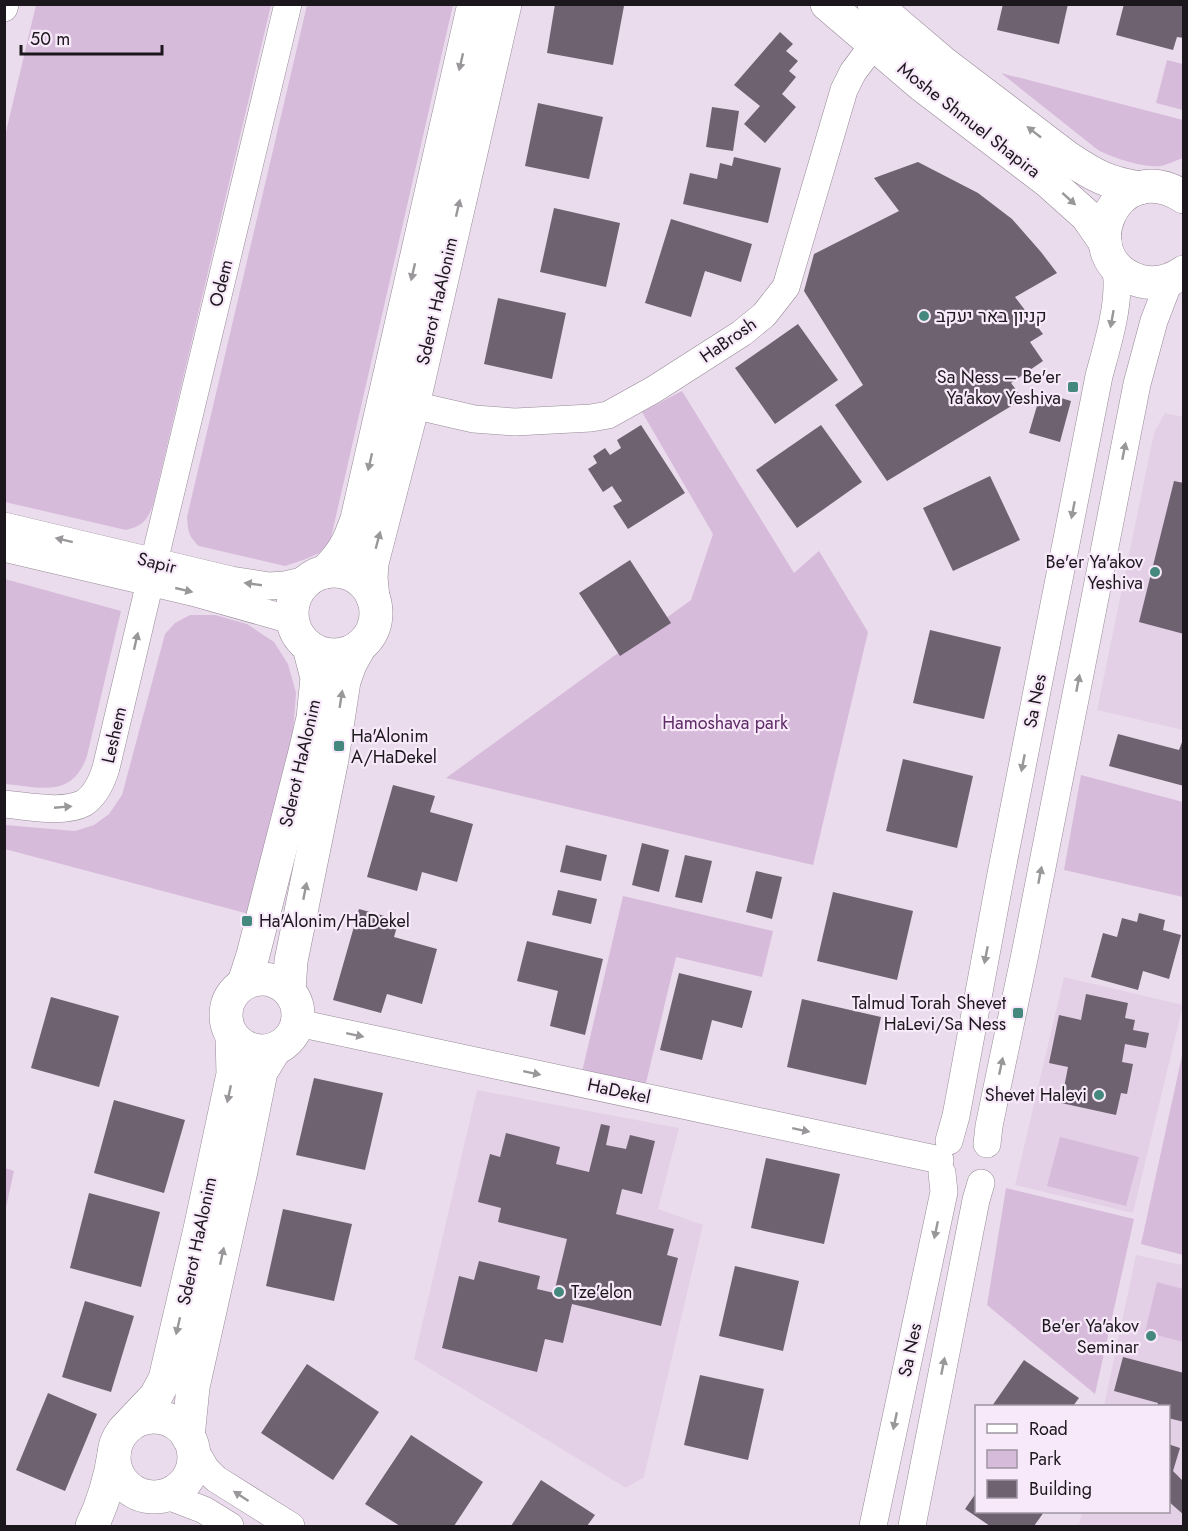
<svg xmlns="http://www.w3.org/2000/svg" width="1188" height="1531" viewBox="0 0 1188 1531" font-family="Jost,Heebo,sans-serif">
  <rect width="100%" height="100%" fill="#eadcec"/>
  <g fill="#e4d0e6">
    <polygon points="1165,413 1183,417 1183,730 1097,710 1154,433"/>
    <polygon points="1064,977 1183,1005 1133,1213 1015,1185"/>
    <polygon points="477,1090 679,1128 658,1209 703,1225 644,1477 626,1488 414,1359"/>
    <polygon points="1136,1255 1183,1265 1183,1526 1079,1526 1082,1512 1168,1512 1168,1406 1104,1406"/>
  </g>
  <g fill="#d7bbdb">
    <path d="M36,5H271L153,505C147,521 142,526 126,530L5,502V136Z"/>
    <path d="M307,5H453L330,542L319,553L306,559L285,566L199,546C188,536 188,530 187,517Z"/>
    <polygon points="1167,60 1183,64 1183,110 1156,103"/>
    <path d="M1001,73L1183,120V158C1176,160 1168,165 1160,166C1144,168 1113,158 1098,150Z"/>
    <polygon points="682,391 794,573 819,551 868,632 813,865 446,778 691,600 713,534 642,412"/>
    <path d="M5,579L121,611L87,756C72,799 40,787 5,784Z"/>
    <polygon points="190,615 215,615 247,624 274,642 288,664 296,693 293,733 249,914 5,849 5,825 75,831 94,825 109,814 122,795 165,634 175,623"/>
    <polygon points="1081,775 1183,802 1183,897 1064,870"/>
    <polygon points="623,896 773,931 762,977 676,957 645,1087 582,1072"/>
    <polygon points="1183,1051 1183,1255 1141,1244"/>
    <polygon points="1060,1137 1139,1157 1126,1206 1047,1186"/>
    <polygon points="5,1168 14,1171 5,1212 4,1168"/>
    <polygon points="1006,1188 1134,1219 1095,1394 987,1305"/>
    <polygon points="1157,1282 1183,1289 1183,1342 1145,1332"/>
  </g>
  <g fill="#6e6270">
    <polygon points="555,4 616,4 624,6 613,65 547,53"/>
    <polygon points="1003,4 1068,4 1059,44 997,30"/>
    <polygon points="1124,4 1184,4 1184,38 1177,37 1173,50 1116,35"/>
    <polygon points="780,32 793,44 786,51 798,61 789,71 796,77 782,94 796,107 765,143 744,124 760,106 734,85"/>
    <polygon points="538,103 603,117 589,179 525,166"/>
    <polygon points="712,107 739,111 733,151 706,147"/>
    <polygon points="734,157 781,168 768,223 683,204 690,173 717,179 720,163 732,166"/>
    <polygon points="918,162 978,193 1012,219 1041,252 1057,273 1015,297 1043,334 1030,342 1043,361 1011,383 1023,399 887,481 835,405 863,385 804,291 814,254 899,211 874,178"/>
    <polygon points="554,208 620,223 606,287 540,272"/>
    <polygon points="671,219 752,244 741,282 705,271 691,317 645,303"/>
    <polygon points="498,298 566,313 552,379 484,364"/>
    <polygon points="798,324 838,380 775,424 735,368"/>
    <polygon points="1041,392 1071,401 1060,442 1029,433"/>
    <polygon points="641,425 685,493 628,529 613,506 622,501 612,486 603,492 588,469 597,463 593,456 605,448 610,455 621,448 617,440"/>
    <polygon points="821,425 862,482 797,528 756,470"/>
    <polygon points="990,476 1020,540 953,571 923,508"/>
    <polygon points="1174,481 1184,483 1184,567 1182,575 1184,575 1184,634 1139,622"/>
    <polygon points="630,560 671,623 620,656 579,593"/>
    <polygon points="930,630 1001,647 984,719 913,703"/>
    <polygon points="1118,734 1179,750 1184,737 1184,786 1109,766"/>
    <polygon points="903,759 973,776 957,848 886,831"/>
    <polygon points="393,785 435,796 430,812 473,824 457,882 422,872 417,891 367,877"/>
    <polygon points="642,843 669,850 659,892 632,885"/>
    <polygon points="566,845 607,855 601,881 560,872"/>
    <polygon points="685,855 712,861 702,903 675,897"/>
    <polygon points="756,871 782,877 772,919 746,912"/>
    <polygon points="558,890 597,899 591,924 552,915"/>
    <polygon points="833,892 913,911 897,980 817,961"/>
    <polygon points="359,909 399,920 394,937 437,949 422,1004 387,994 381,1013 333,1000"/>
    <polygon points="1139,913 1165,920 1163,930 1181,935 1169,979 1143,971 1138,990 1091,977 1103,933 1117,937 1122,918 1137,922"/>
    <polygon points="527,941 603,959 585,1035 550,1026 558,991 517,981"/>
    <polygon points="679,973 752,991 742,1028 712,1020 702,1060 660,1050"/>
    <polygon points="1086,994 1128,1003 1125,1018 1135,1020 1133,1030 1149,1033 1146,1048 1125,1044 1122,1062 1133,1064 1127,1094 1121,1093 1116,1115 1061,1103 1068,1067 1049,1063 1059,1015 1081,1020"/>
    <polygon points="51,997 119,1016 99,1087 31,1068"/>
    <polygon points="802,999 881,1017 866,1085 787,1067"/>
    <polygon points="314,1078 383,1093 365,1170 296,1155"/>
    <polygon points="114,1100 185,1120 164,1193 94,1173"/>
    <polygon points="601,1124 610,1126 606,1145 626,1149 630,1135 655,1141 642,1194 622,1189 616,1214 674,1229 667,1255 678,1258 661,1326 572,1304 563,1343 545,1339 537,1372 442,1348 459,1276 474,1280 479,1261 540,1276 537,1289 554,1293 567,1239 498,1222 501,1208 478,1202 490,1154 500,1157 506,1133 560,1147 556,1164 589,1172"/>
    <polygon points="766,1158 840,1174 824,1244 751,1228"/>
    <polygon points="89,1193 160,1212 141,1287 70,1268"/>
    <polygon points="283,1209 352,1224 334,1301 266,1286"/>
    <polygon points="735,1266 799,1281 783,1351 719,1336"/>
    <polygon points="85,1301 134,1316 111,1392 62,1377"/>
    <polygon points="1123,1357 1184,1373 1184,1422 1168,1418 1168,1406 1157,1406 1158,1403 1114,1391"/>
    <polygon points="1024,1360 1079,1398 1073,1406 992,1406"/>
    <polygon points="307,1364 379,1412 333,1480 261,1433"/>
    <polygon points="700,1375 764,1389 748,1460 684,1445"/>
    <polygon points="48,1393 97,1414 65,1491 16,1470"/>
    <polygon points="411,1435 483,1482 454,1526 400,1526 365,1504"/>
    <polygon points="1168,1444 1180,1448 1173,1471 1184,1482 1184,1515 1168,1501"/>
    <polygon points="541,1480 595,1515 587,1526 511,1526"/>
    <polygon points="976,1493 976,1512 1044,1512 1034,1526 990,1526 965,1509"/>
  </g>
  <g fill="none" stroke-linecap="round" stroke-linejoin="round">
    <g stroke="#978a98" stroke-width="28">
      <g id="minor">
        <polyline points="4,8 5,4"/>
        <polyline points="413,405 474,419 515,422 591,418 608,415 653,390 742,333 764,315 786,287 844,90 853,72 874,44"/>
        <polyline points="4,526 231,580 269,586 285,585 311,579"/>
        <polyline points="4,548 192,592 284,618 293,624"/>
        <polyline points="154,562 288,4"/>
        <path d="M4,804C27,806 63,814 84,803C96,795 102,781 106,768L150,582"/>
        <polyline points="298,1023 940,1160"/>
        <path d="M949,1141L956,1116L1000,879L1099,376C1107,346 1118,311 1117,281C1117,274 1115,268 1113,262"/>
        <polyline points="987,1144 989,1126 1025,954 1137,384 1154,321 1167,287 1177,277"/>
        <polyline points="192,1445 206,1469 216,1479 291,1526"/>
        <polyline points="165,1495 204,1510 230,1526"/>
        <polyline points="873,1526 944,1192 942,1173"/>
        <polyline points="912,1526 976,1200 981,1183"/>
      </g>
    </g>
    <g stroke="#978a98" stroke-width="34">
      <g id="major">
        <polyline points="827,4 923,86 1049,182 1087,216 1105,242"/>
        <path d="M874,4L942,62L1068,158C1095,176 1108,183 1140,188"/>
        <path d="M1184,197C1114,152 1070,261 1140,281C1155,285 1171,281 1184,272"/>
        <circle cx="334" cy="613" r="42"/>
        <path d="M325,572C343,554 349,543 357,519L474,4"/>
        <polyline points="373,598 371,578 372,563 413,405 505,4"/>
        <circle cx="262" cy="1015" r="36"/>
        <polyline points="244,983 253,955 305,752 313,718 317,678 309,647"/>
        <polyline points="289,990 291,961 332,759 344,681 350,664 360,646"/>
        <circle cx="154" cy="1457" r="40"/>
        <polyline points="123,1431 156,1396 165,1379 200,1229 233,1074 232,1036"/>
        <polyline points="188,1437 193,1387 241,1171 261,1072 275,1049"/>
        <path d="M92,1526C103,1503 110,1480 114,1454"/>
      </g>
    </g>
    <use href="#minor" stroke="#fff" stroke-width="27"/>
    <use href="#major" stroke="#fff" stroke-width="33"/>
  </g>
  <defs><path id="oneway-solid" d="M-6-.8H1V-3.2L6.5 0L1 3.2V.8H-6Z" transform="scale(1.5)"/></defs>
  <g fill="#999799">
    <use href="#oneway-solid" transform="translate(461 62) rotate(103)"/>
    <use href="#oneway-solid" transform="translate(1034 132) rotate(-142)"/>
    <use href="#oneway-solid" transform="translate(1069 199) rotate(42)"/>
    <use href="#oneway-solid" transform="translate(458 208) rotate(-77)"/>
    <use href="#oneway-solid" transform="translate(413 272) rotate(103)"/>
    <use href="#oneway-solid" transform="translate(1112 319) rotate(100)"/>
    <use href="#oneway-solid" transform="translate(1124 451) rotate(-79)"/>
    <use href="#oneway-solid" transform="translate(370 462) rotate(103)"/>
    <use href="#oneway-solid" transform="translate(1073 510) rotate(101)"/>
    <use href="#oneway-solid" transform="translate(64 540) rotate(-166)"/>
    <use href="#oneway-solid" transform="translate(378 540) rotate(-75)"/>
    <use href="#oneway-solid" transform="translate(253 584) rotate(-172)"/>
    <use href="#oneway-solid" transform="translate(184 590) rotate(13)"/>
    <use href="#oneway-solid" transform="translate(136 641) rotate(-77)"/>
    <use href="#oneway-solid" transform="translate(1078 683) rotate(-79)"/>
    <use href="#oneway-solid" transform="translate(341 699) rotate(-81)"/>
    <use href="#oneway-solid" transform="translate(1023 763) rotate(101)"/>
    <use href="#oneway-solid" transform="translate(63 807) rotate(-5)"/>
    <use href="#oneway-solid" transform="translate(1040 875) rotate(-79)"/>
    <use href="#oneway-solid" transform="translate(305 891) rotate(-79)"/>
    <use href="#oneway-solid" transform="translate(986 955) rotate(101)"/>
    <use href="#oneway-solid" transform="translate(355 1035) rotate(12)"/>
    <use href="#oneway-solid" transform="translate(1001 1066) rotate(-78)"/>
    <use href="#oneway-solid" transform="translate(532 1073) rotate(12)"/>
    <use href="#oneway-solid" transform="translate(229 1094) rotate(102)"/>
    <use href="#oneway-solid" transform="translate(801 1130) rotate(12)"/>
    <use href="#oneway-solid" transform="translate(936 1230) rotate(102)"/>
    <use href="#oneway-solid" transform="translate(222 1256) rotate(-78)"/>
    <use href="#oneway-solid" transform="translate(178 1326) rotate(103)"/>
    <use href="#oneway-solid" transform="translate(943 1366) rotate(-79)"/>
    <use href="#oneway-solid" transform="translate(895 1421) rotate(102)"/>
    <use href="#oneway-solid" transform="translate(241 1496) rotate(-147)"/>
  </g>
  <g fill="#45897e" stroke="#f7e9f9" stroke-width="2">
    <circle cx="924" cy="316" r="6"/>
    <rect x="1067" y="381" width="12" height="12" rx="3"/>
    <circle cx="1155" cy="572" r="6"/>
    <rect x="333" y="740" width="12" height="12" rx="3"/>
    <rect x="241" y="915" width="12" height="12" rx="3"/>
    <rect x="1012" y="1007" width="12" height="12" rx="3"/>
    <circle cx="1099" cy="1095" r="6"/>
    <circle cx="559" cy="1292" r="6"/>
    <circle cx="1151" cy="1336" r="6"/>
  </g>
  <g text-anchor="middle" stroke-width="4.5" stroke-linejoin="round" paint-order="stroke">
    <g font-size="18" fill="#1c171d" stroke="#f7e9f9">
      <text transform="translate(969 120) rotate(38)" y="6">Moshe Shmuel Shapira</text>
      <text transform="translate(221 283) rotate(-76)" y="6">Odem</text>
      <text transform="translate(437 301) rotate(-77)" y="6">Sderot HaAlonim</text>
      <text transform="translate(728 340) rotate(-35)" y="6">HaBrosh</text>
      <text transform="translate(157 563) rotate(14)" y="6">Sapir</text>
      <text transform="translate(1035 701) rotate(-79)" y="6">Sa Nes</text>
      <text transform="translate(114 735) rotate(-77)" y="6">Leshem</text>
      <text transform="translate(300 763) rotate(-77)" y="6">Sderot HaAlonim</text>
      <text transform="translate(619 1091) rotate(12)" y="6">HaDekel</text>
      <text transform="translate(197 1241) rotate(-78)" y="6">Sderot HaAlonim</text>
      <text transform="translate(910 1350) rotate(-78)" y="6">Sa Nes</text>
    </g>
    <g font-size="18" fill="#1c171d" stroke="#f7e9f9" text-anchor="end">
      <text x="936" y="322" text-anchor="start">קניון באר יעקב</text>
      <text x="1061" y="383">Sa Ness – Be'er<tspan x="1061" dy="21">Ya'akov Yeshiva</tspan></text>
      <text x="1143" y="568">Be'er Ya'akov<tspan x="1143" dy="21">Yeshiva</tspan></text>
      <text x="351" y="742" text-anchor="start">Ha'Alonim<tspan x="351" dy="21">A/HaDekel</tspan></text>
      <text x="259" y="927" text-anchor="start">Ha'Alonim/HaDekel</text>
      <text x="1006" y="1009">Talmud Torah Shevet<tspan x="1006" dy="21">HaLevi/Sa Ness</tspan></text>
      <text x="1087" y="1101">Shevet Halevi</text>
      <text x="571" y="1298" text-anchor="start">Tze'elon</text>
      <text x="1139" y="1332">Be'er Ya'akov<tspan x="1139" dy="21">Seminar</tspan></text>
    </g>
    <g font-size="18" fill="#5e2b67" stroke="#f7e9f9">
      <text x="725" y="729">Hamoshava park</text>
    </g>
  </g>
  <rect width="1188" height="1531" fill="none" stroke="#1c171d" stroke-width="12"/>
  <rect x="975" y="1405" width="195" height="108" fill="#f7e9f9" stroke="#9f95a1" stroke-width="1.5"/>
  <rect x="987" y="1424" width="30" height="9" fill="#ffffff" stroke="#9f95a1" stroke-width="1.5"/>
  <text x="1029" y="1435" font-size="18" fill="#1c171d">Road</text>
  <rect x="987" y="1450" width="30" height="18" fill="#d7bbdb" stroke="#9f95a1" stroke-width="1.5"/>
  <text x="1029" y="1465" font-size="18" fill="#1c171d">Park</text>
  <rect x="987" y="1480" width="30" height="18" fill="#6e6270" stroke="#9f95a1" stroke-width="1.5"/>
  <text x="1029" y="1495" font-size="18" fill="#1c171d">Building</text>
  <path d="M21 45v9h141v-9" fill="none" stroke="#1c171d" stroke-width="3"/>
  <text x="30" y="45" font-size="18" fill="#1c171d" stroke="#f7e9f9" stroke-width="4.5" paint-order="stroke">50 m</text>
</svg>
